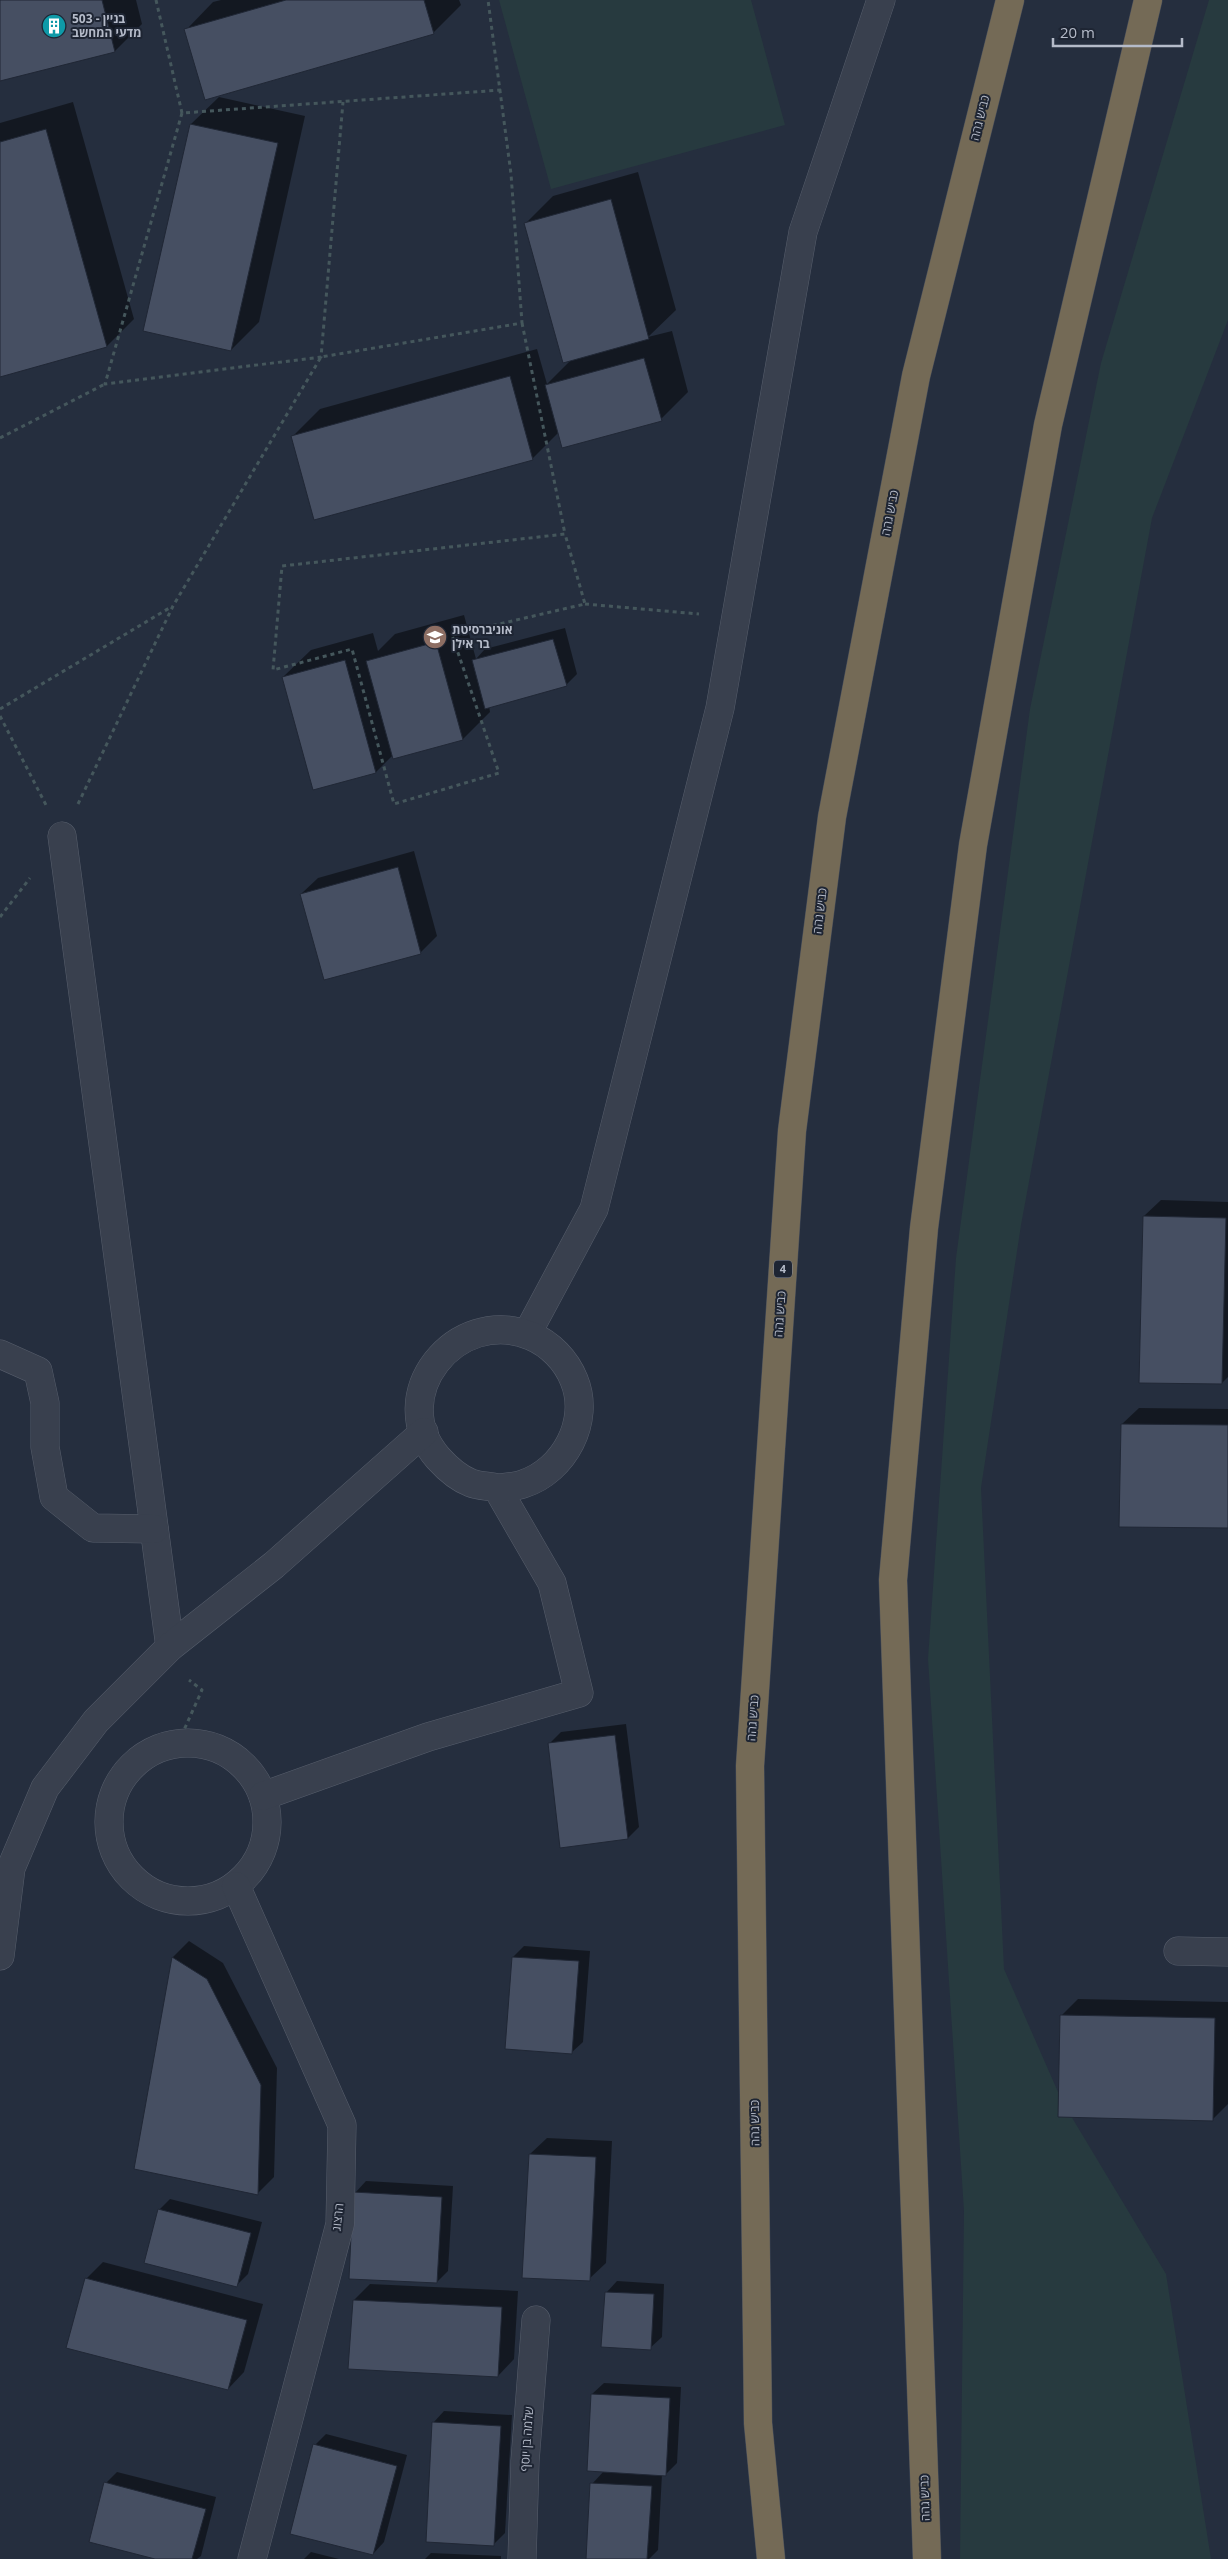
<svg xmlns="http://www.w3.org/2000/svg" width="1228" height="2559" viewBox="0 0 1228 2559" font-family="'Open Sans',Heebo,sans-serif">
  <rect width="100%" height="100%" fill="#252e3e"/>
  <g fill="#273a3f">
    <polygon points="499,0 751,0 785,125 551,189"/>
    <polygon points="1209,0 1228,0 1228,320 1152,518 1021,1225 981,1488 1004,1969 1062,2101 1166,2274 1211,2559 960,2559 964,2211 928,1659 956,1258 1030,709 1101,363"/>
  </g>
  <g fill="#0007">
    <polygon points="0,0 136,0 142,24 115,51 0,80"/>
    <polygon points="221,0 459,0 461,5 433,33 186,30 213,2"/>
    <polygon points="219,97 305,116 259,322 231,350 191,124"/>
    <polygon points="73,102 134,319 107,346 0,376 0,123"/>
    <polygon points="638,172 676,310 648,337 672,331 688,392 661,419 559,432 532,459 293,436 320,409 537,349 547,384 573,358 525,224 553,196"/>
    <polygon points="464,615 476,659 485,649 565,628 577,674 566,685 489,706 490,712 463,739 394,758 393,755 376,772 314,788 283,677 311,650 373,633 378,651 395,634"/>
    <polygon points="414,851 437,936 421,952 325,978 301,894 318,878"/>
    <polygon points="1161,1200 1228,1202 1228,1377 1222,1383 1144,1216"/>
    <polygon points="1139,1408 1228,1409 1228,1527 1122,1424"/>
    <polygon points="626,1724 639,1827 628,1838 549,1744 561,1732"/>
    <polygon points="189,1941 223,1963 277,2068 274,2177 257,2194 135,2168 173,1957"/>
    <polygon points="524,1946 590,1951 583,2042 571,2053 513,1957"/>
    <polygon points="1078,1999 1228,2002 1228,2104 1213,2119 1062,2015"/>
    <polygon points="547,2138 612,2141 606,2263 589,2279 530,2154"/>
    <polygon points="366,2181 453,2186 448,2271 437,2282 355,2193"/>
    <polygon points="170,2199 262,2222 248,2274 237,2285 159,2210"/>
    <polygon points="103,2262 263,2304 244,2372 228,2389 86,2279"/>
    <polygon points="617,2281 664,2284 662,2337 650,2348 606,2293"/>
    <polygon points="370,2284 518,2291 514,2359 498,2376 354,2300"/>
    <polygon points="604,2383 681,2387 677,2463 666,2474 662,2474 658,2550 649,2559 588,2559 592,2484 604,2471 588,2470 592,2394"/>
    <polygon points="444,2411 512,2415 505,2533 494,2544 433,2423"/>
    <polygon points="326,2434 407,2455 384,2542 373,2554 315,2445"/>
    <polygon points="117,2472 216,2497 201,2556 197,2559 160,2559 106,2483"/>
    <polygon points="311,2552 339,2559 304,2559"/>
    <polygon points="431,2553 501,2556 501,2559 425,2559"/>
  </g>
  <g fill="#464f62" stroke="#202735">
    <polygon points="0,0 102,0 115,52 0,81"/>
    <polygon points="286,0 424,0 434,34 205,100 184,29"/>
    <polygon points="190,124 278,143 231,351 143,331"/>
    <polygon points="46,129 107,347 0,377 0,142"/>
    <polygon points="611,199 649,339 563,363 524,223"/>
    <polygon points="644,358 662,421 562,448 545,385"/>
    <polygon points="510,376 533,460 314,520 291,436"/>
    <polygon points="553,639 567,686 485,709 472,660"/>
    <polygon points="436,642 463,740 393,759 366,661"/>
    <polygon points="345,660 376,773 313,790 282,677"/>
    <polygon points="398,867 421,954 324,980 300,894"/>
    <polygon points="1143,1216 1226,1218 1222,1384 1139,1383"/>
    <polygon points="1121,1424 1228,1425 1228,1528 1119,1527"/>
    <polygon points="615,1735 628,1839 560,1848 548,1743"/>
    <polygon points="172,1957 207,1979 261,2085 258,2195 134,2169"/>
    <polygon points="512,1957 579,1961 572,2054 505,2049"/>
    <polygon points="1060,2015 1215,2018 1213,2121 1058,2117"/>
    <polygon points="529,2154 596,2157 590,2281 522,2278"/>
    <polygon points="353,2192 442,2197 437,2283 349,2279"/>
    <polygon points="158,2209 251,2233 237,2287 144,2263"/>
    <polygon points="85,2278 247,2320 228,2390 66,2348"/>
    <polygon points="605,2292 654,2294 651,2350 601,2347"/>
    <polygon points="353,2300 502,2307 498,2377 348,2369"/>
    <polygon points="591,2394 670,2398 666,2476 587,2471"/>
    <polygon points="432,2422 501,2426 494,2546 426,2542"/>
    <polygon points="313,2444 397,2466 373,2555 290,2534"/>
    <polygon points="104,2482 206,2509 192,2559 155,2559 89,2542"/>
    <polygon points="590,2483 652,2486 647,2559 586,2559"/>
  </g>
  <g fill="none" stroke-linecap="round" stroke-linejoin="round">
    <g stroke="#575e6c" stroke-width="29">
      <g id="street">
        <polyline points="62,836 170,1647"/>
        <polyline points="527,1334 594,1209 720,708 803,232 881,0"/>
        <polyline points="0,1354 38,1371 45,1403 45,1447 54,1497 93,1528 154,1529"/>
        <circle cx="188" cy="1822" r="79"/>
        <path d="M263,1796L428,1737L579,1693L552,1583L497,1488C489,1486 479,1486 471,1483C458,1478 447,1468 438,1458C384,1396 456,1305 531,1336C550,1344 566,1360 574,1380C591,1421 564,1471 523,1484C515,1487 505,1487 497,1488"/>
        <polyline points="236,1886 342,2125 340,2224 252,2559"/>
        <polyline points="1178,1951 1228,1952"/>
        <polyline points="0,1956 11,1868 45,1788 96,1721 170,1647 274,1565 424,1432"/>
        <polyline points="522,2559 525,2461 536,2320"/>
      </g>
    </g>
    <g stroke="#444b59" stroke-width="29">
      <g id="highway">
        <polyline points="771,2559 758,2423 750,1766 792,1131 832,817 916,376 1010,0"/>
        <polyline points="927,2559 893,1580 924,1228 973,845 1048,425 1148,0"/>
      </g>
    </g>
    <g stroke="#45575c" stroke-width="3" stroke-dasharray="4 4" stroke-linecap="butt">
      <polyline points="156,0 182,113 501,90"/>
      <polyline points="182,113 105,384 321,357 343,102"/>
      <polyline points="522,323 565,534 282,566 273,670 352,649 394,804 499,773 452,635 585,604 565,534"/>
      <polyline points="0,438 105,384"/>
      <polyline points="585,604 699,614"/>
      <polyline points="0,709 171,607"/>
      <polyline points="0,716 46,805"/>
      <polyline points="78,804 173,606 321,357 522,323 511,174 488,0"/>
      <polyline points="0,917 30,878"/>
      <polyline points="187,1744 184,1730 202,1690 189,1680"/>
    </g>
    <use href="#street" stroke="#39404e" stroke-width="28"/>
    <use href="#highway" stroke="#746a56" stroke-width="28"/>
  </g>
  <defs>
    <g id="building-disc" transform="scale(1.25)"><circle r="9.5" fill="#0f9aa8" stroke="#1e2533"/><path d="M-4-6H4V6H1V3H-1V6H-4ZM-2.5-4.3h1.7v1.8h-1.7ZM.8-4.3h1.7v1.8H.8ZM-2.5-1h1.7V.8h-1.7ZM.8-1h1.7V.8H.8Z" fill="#fff"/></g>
    <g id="university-disc" transform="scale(1.25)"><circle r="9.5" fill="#8d6e63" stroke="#1e2533"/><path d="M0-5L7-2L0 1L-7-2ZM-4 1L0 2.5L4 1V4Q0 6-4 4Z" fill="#fff"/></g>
  </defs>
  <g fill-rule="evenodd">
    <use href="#building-disc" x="54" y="26"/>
    <use href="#university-disc" x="435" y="637"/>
  </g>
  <g text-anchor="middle" stroke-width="4" stroke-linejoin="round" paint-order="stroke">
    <rect fill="#1e2533" stroke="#888e9c" stroke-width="1" x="774" y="1260.5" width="18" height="17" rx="4"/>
    <g font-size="11" font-weight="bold" fill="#b5bbc9">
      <text x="783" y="1273">4</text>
    </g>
    <g font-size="12" font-weight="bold" fill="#b5bbc9" stroke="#1e2533" text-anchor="start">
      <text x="72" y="23">503 - בניין<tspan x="72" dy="14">מדעי המחשב</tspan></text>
      <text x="452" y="634">אוניברסיטת<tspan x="452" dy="14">בר אילן</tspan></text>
    </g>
    <g font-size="12" fill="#b5bbc9" stroke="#1e2533">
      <text transform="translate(980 118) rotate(-76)" y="4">כביש גהה</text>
      <text transform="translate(890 513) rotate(-79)" y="4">כביש גהה</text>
      <text transform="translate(820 911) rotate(-83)" y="4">כביש גהה</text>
      <text transform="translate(780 1314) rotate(-86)" y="4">כביש גהה</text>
      <text transform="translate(753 1718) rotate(-86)" y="4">כביש גהה</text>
      <text transform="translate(755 2123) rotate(-91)" y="4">כביש גהה</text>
      <text transform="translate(338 2217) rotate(-84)" y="4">הרצוג</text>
      <text transform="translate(527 2439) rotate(-86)" y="4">שלמה בן יוסף</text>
      <text transform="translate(925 2498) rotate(-92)" y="4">כביש גהה</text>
    </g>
  </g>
  <path d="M1053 38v8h129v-8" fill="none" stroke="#b5bbc9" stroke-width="2.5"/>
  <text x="1060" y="38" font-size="15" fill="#b5bbc9" stroke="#1e2533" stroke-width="4" paint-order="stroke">20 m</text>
</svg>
